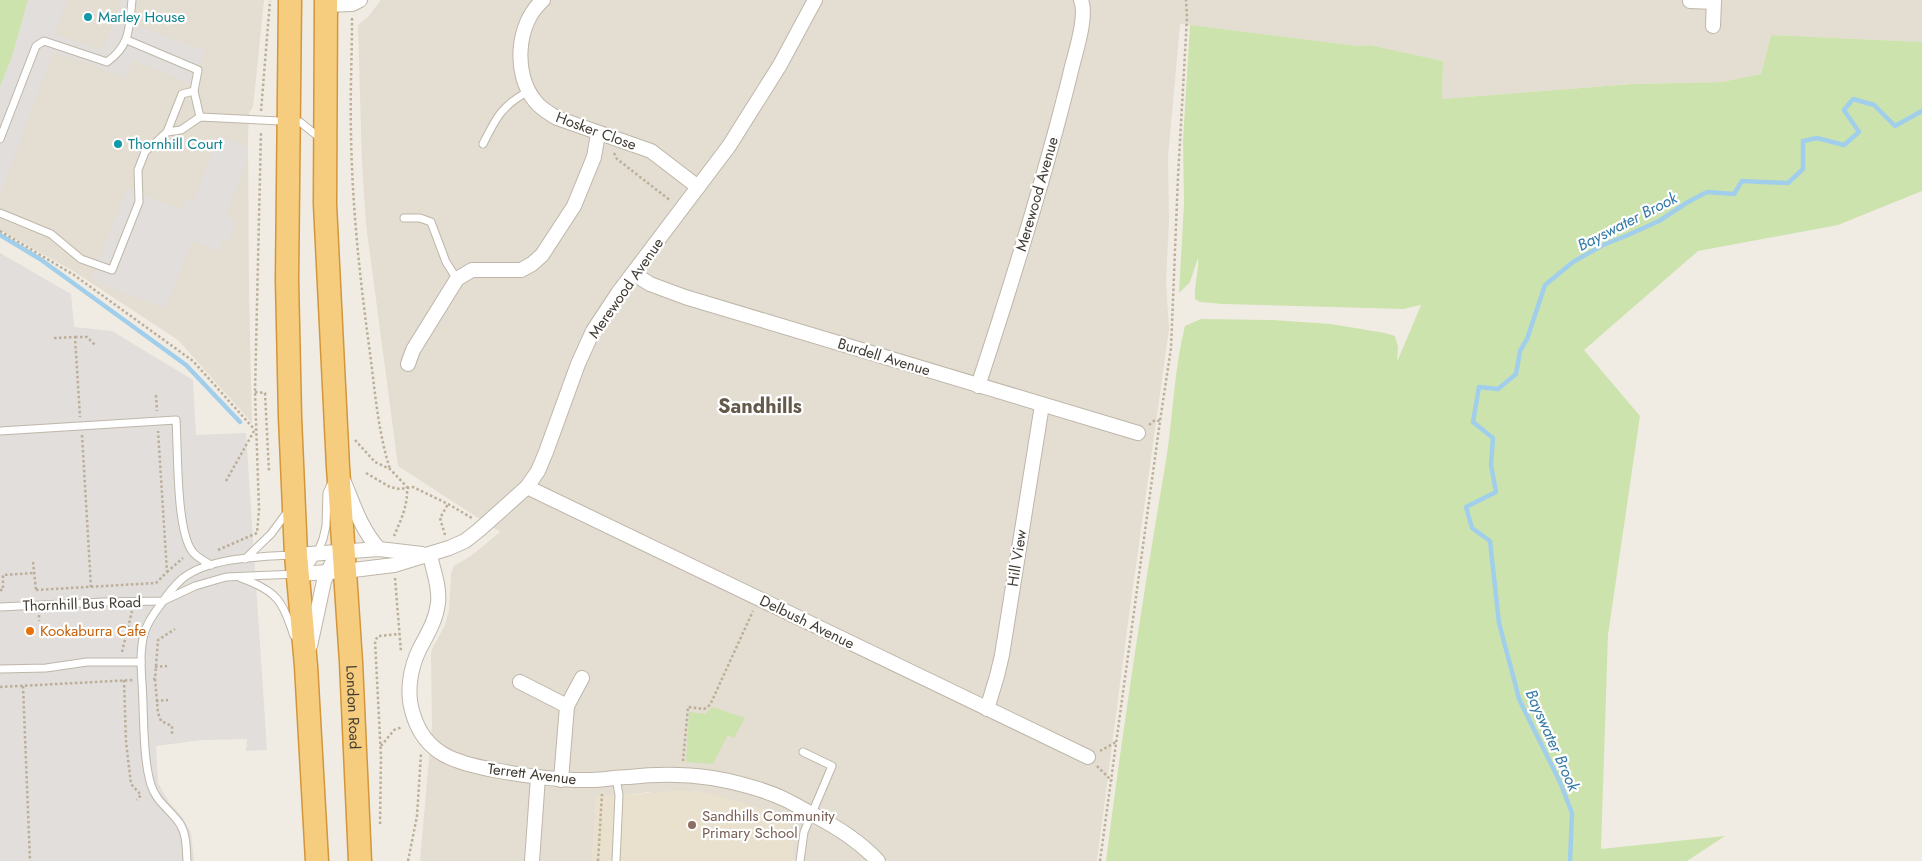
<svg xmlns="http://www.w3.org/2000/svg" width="1922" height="861" viewBox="0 0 1922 861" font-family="Jost,sans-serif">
  <rect width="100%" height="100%" fill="#f0ece3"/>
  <g fill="#e4ddd1">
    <polygon points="28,0 264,0 253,107 249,113 248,136 249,295 252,423 178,340 73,271 0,230 0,87 12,57"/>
    <polygon points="381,0 1922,0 1922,42 1771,35 1761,74 1722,82 1632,84 1442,99 1443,61 1370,45 1358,46 1180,24 1168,157 1169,220 1166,283 1169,329 1127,630 1097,861 806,861 792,859 793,838 649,792 626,795 596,795 592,861 420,861 432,725 431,655 432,649 445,625 449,610 451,573 454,566 471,556 500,532 398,466 366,224 362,164 358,25 367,18"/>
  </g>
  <polygon fill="#e9e0cd" points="669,791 697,791 717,795 787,817 793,838 792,859 806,861 592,861 596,795 626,795"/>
  <g fill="#cde3ad">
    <polygon points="0,0 28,0 12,57 0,87"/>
    <path d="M1190,25L1358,46L1370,45L1443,61L1442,99L1632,84L1722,82L1761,74L1771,35L1922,42V191L1838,225L1698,251L1584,350L1640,416L1608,635L1601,849L1725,836L1687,861H1106C1123,727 1143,594 1166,461C1173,416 1174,369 1185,326L1201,319L1272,320L1331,324L1385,333L1395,336L1398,347L1397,362L1421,305L1403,309L1223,304L1200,302L1195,299C1194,285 1199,271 1198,258L1190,282L1179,293L1184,204L1183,140Z"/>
    <polygon points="713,707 745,718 734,738 728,735 713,764 686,762 689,712 705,714"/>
  </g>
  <g fill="#e1dedb">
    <polygon points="28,0 67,0 55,34 103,51 121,0 138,0 134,18 139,27 205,51 192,84 133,60 125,77 53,52 0,195 0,87 12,57"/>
    <polygon points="219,136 248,147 248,158 226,215 237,220 228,242 223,240 218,251 192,241 165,309 91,280 127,188 182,210 187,198 194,200"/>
    <polygon points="0,253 71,294 74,327 112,331 193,380 196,435 246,433 267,750 246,751 247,739 202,740 156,746 158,783 168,801 183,818 191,833 194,861 0,861"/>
  </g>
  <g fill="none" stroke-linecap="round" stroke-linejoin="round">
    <g stroke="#a1cfeb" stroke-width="4.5">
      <polyline points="0,235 40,259 186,365 240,422"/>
      <polyline points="1570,861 1572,813 1560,782 1519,699 1515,683 1499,623 1490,541 1472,528 1466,507 1496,492 1491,465 1493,438 1473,422 1479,387 1498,389 1516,374 1520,351 1527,339 1545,285 1573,262 1603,245 1628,235 1659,221 1688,202 1707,192 1734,194 1742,181 1788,183 1803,169 1803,141 1817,138 1844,145 1859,132 1844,110 1853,99 1874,105 1895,126 1922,111"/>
    </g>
    <g stroke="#beb6a9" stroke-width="9">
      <g id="service">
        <polyline points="194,91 200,117"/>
        <polyline points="167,132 181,130 200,117 300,122 320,138"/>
        <path d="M0,139L36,46L44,41L107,62C131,45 129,27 132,0"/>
        <path d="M483,144C496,118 502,105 529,91"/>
        <polyline points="0,213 51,234 81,259 112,270 139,202 138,170 145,152 167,132 182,94 194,91 198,70 127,40"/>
        <polyline points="404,218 420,218 431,222 446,262 457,279"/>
        <path d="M0,431L176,420C178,449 176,529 192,551C196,557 204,561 211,565"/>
        <polyline points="245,559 271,534 288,511"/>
        <path d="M241,578C277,591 282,600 294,636"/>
        <polyline points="0,607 104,602 163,601 195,586 226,577 298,574 311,563 317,554 323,539 326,526 327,493 332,482"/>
        <polyline points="0,669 46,668 87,662 141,662"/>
        <polyline points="616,778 619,795 616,861"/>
        <path d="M187,861C186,849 187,835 180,824C171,810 156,802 151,785C144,762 144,730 143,706C143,682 138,657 144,634C147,623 154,613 161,604C167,595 175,585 183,578C211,557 259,557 293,555"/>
        <polyline points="800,861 804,832 832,766 803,752"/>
      </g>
    </g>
    <g stroke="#beb6a9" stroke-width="16">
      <g id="minor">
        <path d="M543,0C516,24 513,74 535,101C541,109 549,113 557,118L651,151L698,187"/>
        <polyline points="1690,1 1714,2"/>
        <polyline points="325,5 352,4 360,0"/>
        <polyline points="1713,26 1714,0"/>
        <polyline points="634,274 650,284 685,297 1138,433"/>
        <polyline points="408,364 413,350 457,279 472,270 521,270 532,264 542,255 574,206 594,157 598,134"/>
        <path d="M978,386C1012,283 1044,180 1070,75C1074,56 1088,17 1081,0"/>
        <path d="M344,482C354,506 361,529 379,549"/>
        <polyline points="527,487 1088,757"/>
        <polyline points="296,555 379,549 422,554"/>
        <path d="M430,555C433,570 440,587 438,603C436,620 428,633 420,648C410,668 406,693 413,714C425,755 457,763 494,770C526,776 559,781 591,780C604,780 616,777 629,777C656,774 685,774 712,778C732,781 766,790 784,799C795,804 804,810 814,815C838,828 859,841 878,861"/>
        <polyline points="298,574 345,571 394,565 449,548 465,541 479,530 527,487 538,471 546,452 578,364 593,331 618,293 729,146 780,65 815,0"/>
        <polyline points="310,646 324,581 331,565"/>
        <polyline points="520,682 567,706 561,780"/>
        <polyline points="567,706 582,678"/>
        <polyline points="987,709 997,676 1002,655 1042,405"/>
        <polyline points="532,861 538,777"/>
      </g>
    </g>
    <g stroke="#d3963a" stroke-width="25">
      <g id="trunk">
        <polyline points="290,0 287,280 290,417 296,555 306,666 317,861"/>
        <path id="s1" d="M326,0L325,204L338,467L351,662L360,861"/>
      </g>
    </g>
    <g stroke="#bcae98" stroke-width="2.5" stroke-dasharray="2.5 2.5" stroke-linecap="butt">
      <path d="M352,18C352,56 350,95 351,133C352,206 360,280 370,353C375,391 378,432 390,469"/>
      <polyline points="261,111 270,1"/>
      <polyline points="614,153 617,159 671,201"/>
      <polyline points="0,231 74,275 193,361 255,430"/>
      <polyline points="75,337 87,337 96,346"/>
      <polyline points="54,338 75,337 80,417"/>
      <polyline points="255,392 265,393 269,472"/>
      <polyline points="156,395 157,411"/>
      <polyline points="1149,425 1155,420 1160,421"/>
      <polyline points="82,435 91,587"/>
      <path d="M355,440L375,462L390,469L407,487C408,505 401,520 394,536"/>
      <polyline points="366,473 390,487 400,489 413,487 448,504 472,518"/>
      <polyline points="226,481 254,431"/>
      <polyline points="445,535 440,518 448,504"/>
      <polyline points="218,550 257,533 259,510 255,392 261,131"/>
      <polyline points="33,562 36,590"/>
      <polyline points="167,572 183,558"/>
      <polyline points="395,578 401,652"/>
      <polyline points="0,590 3,590 3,575 34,573"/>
      <polyline points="36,590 156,583 167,572 158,431"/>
      <polyline points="39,615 39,621"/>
      <polyline points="122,652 132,611"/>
      <polyline points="155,667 167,666"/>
      <polyline points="153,679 155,679 158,640 175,629"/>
      <polyline points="155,679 158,713 161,721 172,726 172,734"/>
      <polyline points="124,680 126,742 131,784 141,795 137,800"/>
      <polyline points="23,686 30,861"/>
      <polyline points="0,687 133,680"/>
      <polyline points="156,701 168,700"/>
      <polyline points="381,746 394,730 402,727"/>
      <polyline points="1100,751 1116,742"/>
      <polyline points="683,761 688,707 704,709 710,705 753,611"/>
      <polyline points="1097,766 1112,781"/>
      <polyline points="380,824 381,757 375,641 378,636 400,634"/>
      <polyline points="408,861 417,816 421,754"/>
      <polyline points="598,861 602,794"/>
      <polyline points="1100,861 1160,421 1171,348 1178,177 1187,17 1186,0"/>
    </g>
    <use href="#service" stroke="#fff" stroke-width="7"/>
    <use href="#minor" stroke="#fff" stroke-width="14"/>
    <use href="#trunk" stroke="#f6cd7e" stroke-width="22"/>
  </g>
  <g fill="#0f9aa8" stroke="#fff" stroke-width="2">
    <circle cx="88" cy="17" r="5"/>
    <circle cx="118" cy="144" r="5"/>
  </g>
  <circle fill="#e8710a" stroke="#fff" stroke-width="2" cx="30" cy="631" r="5"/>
  <circle fill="#8d6e63" stroke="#fff" stroke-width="2" cx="692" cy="825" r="5"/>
  <g text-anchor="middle" stroke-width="4.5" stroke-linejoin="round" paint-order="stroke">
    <g font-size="15" fill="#0d838f" stroke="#fff" text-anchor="start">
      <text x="98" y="22">Marley House</text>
      <text x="128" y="149">Thornhill Court</text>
    </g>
    <g font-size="15" fill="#423c34" stroke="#fff">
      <text transform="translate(596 131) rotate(20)" y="5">Hosker Close</text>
      <text transform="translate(1037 194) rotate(-74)" y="5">Merewood Avenue</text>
      <text transform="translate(626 288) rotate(-55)" y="5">Merewood Avenue</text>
      <text transform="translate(884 357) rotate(17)" y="5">Burdell Avenue</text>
      <text transform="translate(1017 558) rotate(-81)" y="5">Hill View</text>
      <text transform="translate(82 604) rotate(-2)" y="5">Thornhill Bus Road</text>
      <text transform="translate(807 622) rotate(26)" y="5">Delbush Avenue</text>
      <text dy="5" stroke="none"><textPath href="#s1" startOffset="708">London Road</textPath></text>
      <text transform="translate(532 774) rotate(7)" y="5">Terrett Avenue</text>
    </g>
    <g font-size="15" fill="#c56008" stroke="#fff" text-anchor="start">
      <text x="40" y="636">Kookaburra Cafe</text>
    </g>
    <g font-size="15" fill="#785e54" stroke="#fff" text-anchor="start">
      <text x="702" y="821">Sandhills Community<tspan x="702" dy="17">Primary School</tspan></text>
    </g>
    <g font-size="16" font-style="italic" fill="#347aa6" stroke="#fff">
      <text transform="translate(1627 221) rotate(-27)" y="6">Bayswater Brook</text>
      <text transform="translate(1553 740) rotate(66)" y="6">Bayswater Brook</text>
    </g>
    <g font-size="20" font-weight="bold" fill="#64594b" stroke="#fff">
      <text x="760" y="413">Sandhills</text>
    </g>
  </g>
</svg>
